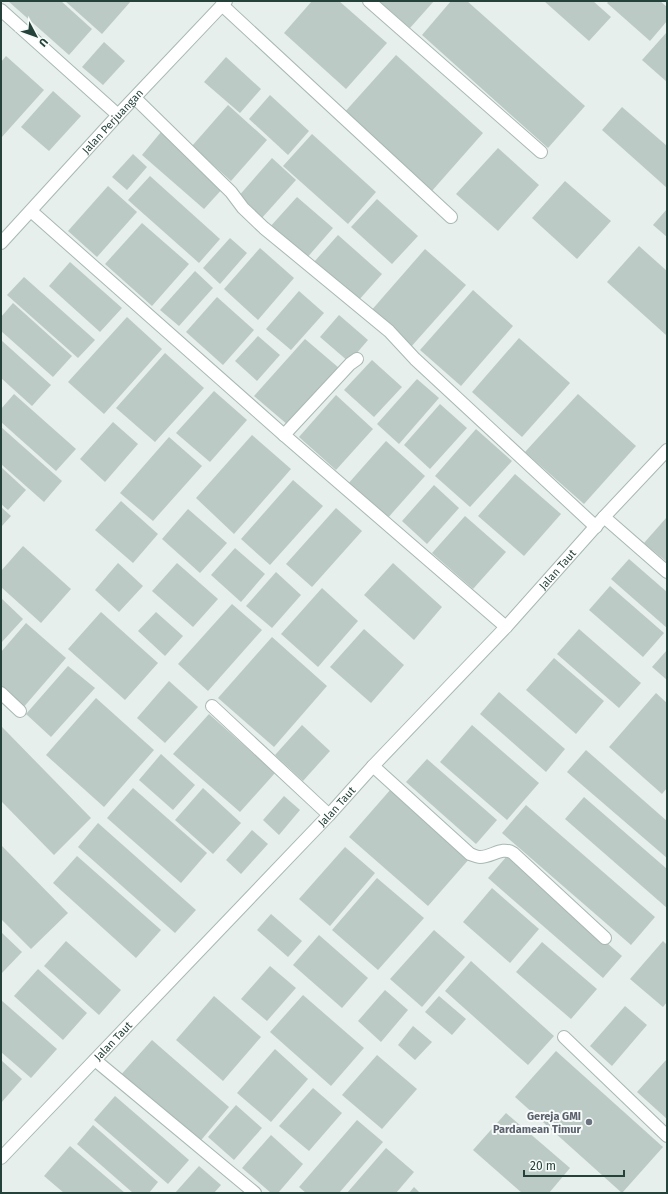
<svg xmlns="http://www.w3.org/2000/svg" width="668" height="1194" viewBox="0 0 668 1194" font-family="'Fira Sans',sans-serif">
  <rect width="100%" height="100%" fill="#e6efeb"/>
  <g fill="#bbcac4">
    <polygon points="8,1 61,1 92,29 69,55"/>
    <polygon points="65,1 131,1 102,34"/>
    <polygon points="312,1 339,1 387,43 346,89 284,33"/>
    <polygon points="379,1 434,1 410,28"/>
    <polygon points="451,1 467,1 585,106 548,148 422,35"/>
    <polygon points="544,1 593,1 611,17 589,41"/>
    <polygon points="609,1 660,1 667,7 667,21 650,41 607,3"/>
    <polygon points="667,32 667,82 642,60"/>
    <polygon points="104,42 125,61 103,85 82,67"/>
    <polygon points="396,55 483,133 431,192 343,114"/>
    <polygon points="6,56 44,90 1,138 1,62"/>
    <polygon points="226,57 261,89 240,113 204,82"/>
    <polygon points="53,91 81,116 49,151 21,127"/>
    <polygon points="270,95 309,131 288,155 249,119"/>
    <polygon points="228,105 267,140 231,181 192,146"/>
    <polygon points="622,107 667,146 667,188 602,130"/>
    <polygon points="161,132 224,187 204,209 142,155"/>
    <polygon points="312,134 376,192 348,224 283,166"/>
    <polygon points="498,148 539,185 498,231 456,194"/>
    <polygon points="133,154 147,167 127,190 112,177"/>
    <polygon points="272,158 296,180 261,219 237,198"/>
    <polygon points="150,176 220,239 199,263 128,200"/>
    <polygon points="565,181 611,221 577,259 532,218"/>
    <polygon points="108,186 137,212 97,257 68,231"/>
    <polygon points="297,197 333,228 305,260 269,228"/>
    <polygon points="377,199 418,236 392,264 351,227"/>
    <polygon points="667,209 667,237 653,225"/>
    <polygon points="142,223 189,264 152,306 105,264"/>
    <polygon points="338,235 382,274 358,301 314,262"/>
    <polygon points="230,238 247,253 220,284 203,268"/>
    <polygon points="639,246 667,271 667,334 666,335 607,282"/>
    <polygon points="260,248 294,278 258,320 224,289"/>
    <polygon points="425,249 466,285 410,348 370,312"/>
    <polygon points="70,262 122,308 100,332 49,286"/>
    <polygon points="195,271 213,288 179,326 160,310"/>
    <polygon points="24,277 95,340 78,358 7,295"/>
    <polygon points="473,290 513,326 461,386 420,350"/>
    <polygon points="299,291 324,313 291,350 266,329"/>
    <polygon points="217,297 254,330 223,365 186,332"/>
    <polygon points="13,303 72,356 53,377 1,331 1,317"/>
    <polygon points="339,315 368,340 349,362 320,337"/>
    <polygon points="127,317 162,349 104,414 68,382"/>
    <polygon points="258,336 280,355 257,381 235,361"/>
    <polygon points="519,338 570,383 522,437 472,392"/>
    <polygon points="305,339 339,368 288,425 254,396"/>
    <polygon points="1,340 51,385 32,406 1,378"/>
    <polygon points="165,353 204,388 155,442 116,408"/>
    <polygon points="372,360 402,387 374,417 344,390"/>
    <polygon points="417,379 439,398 399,444 377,424"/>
    <polygon points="214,391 247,420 210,462 176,433"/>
    <polygon points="14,394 76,449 56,471 1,422 1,409"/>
    <polygon points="578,394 636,446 584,504 525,452"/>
    <polygon points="336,395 373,429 336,470 299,437"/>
    <polygon points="440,404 467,428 430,469 404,445"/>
    <polygon points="113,422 138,444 105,482 80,459"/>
    <polygon points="1,427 62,481 44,502 1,464"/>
    <polygon points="476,429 512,461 470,507 435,476"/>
    <polygon points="252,435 291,469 234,534 196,498"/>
    <polygon points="169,437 202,466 153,521 120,493"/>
    <polygon points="386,441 425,476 386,520 347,485"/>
    <polygon points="1,467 26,490 8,510 1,504"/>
    <polygon points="515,474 561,514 524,556 478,516"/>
    <polygon points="293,480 323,506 270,565 241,539"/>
    <polygon points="434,485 459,508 427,544 402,521"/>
    <polygon points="121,501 158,534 133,563 95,530"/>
    <polygon points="1,507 11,516 1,527"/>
    <polygon points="336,508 362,531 312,587 286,564"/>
    <polygon points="188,509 227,543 200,573 162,539"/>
    <polygon points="465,516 506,552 473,589 432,553"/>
    <polygon points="667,517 667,562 644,543"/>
    <polygon points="23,546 71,589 41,623 1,587 1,571"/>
    <polygon points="235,548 265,574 241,602 211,575"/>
    <polygon points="629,559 667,592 667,628 611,579"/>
    <polygon points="118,563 143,586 119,612 95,590"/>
    <polygon points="177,563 218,599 193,627 152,591"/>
    <polygon points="393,563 442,607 414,640 364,595"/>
    <polygon points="276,572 301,595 272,628 246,606"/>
    <polygon points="610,586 664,633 643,657 589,610"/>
    <polygon points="322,588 358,621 318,667 281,634"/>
    <polygon points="1,598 23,619 1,643"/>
    <polygon points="232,604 262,630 208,691 178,664"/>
    <polygon points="101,612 158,663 125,700 68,649"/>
    <polygon points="156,612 183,636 165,656 138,631"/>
    <polygon points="26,623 66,658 22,709 1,690 1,652"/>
    <polygon points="364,629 404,665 371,703 330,667"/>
    <polygon points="579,629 641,683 619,708 557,654"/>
    <polygon points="272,637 327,686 274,747 218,698"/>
    <polygon points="667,650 667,680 652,667"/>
    <polygon points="554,658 604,701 576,734 526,690"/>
    <polygon points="68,666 95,688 51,737 26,714"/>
    <polygon points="169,681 198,707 165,743 137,718"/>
    <polygon points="499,692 565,749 546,772 480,714"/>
    <polygon points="656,693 667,703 667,788 662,794 609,747"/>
    <polygon points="96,698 154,750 104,807 46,755"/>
    <polygon points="209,714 275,773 240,812 173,754"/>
    <polygon points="302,725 330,751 303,781 275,755"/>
    <polygon points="472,725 539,783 507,820 440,762"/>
    <polygon points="2,727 91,818 54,855 1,801"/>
    <polygon points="586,750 667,821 667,858 567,772"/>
    <polygon points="161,754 195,785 173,810 139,780"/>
    <polygon points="427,759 497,820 476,844 406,782"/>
    <polygon points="133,788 207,853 181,883 107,818"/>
    <polygon points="203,788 241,823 213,854 175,820"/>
    <polygon points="391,789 470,858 428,906 349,837"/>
    <polygon points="284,796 300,810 279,835 263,820"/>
    <polygon points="584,797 667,869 667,908 565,819"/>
    <polygon points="526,805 655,917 631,945 502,833"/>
    <polygon points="98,823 196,910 175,933 78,847"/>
    <polygon points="252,830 268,844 241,874 226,860"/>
    <polygon points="1,845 68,913 31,949 1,919"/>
    <polygon points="345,847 375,873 330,926 299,899"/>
    <polygon points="77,856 161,930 136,958 53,883"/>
    <polygon points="507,856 622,956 603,978 488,878"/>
    <polygon points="377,878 424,918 378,970 332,930"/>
    <polygon points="492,888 539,929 510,963 463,922"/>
    <polygon points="271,914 302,941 288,957 257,930"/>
    <polygon points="434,930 465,957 422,1007 390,979"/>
    <polygon points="1,932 22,952 1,974"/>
    <polygon points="319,935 368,978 342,1008 293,965"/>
    <polygon points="66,941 121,990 99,1015 44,966"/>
    <polygon points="663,941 667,945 667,1002 663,1007 630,979"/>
    <polygon points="542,942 597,989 571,1019 516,972"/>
    <polygon points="471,961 554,1036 528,1065 445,991"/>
    <polygon points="270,966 296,988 267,1021 241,999"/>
    <polygon points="38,969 87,1013 63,1040 14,996"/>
    <polygon points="385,990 408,1010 381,1042 358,1021"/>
    <polygon points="303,995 364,1048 331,1086 270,1032"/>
    <polygon points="214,996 261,1037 223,1081 176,1040"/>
    <polygon points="439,996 466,1019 452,1035 425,1012"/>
    <polygon points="1,1000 57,1049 31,1078 1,1052"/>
    <polygon points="625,1006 647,1025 612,1066 590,1046"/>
    <polygon points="413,1026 432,1042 415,1060 398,1045"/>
    <polygon points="152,1040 229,1107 197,1145 119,1077"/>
    <polygon points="275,1049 308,1079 271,1122 237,1093"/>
    <polygon points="556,1051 663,1147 622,1193 515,1097"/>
    <polygon points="377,1055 417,1089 382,1129 342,1095"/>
    <polygon points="667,1059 667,1119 637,1092"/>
    <polygon points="1,1060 22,1079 1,1103"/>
    <polygon points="313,1088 342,1113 309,1151 279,1126"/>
    <polygon points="115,1096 189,1160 168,1184 94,1120"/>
    <polygon points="236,1105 262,1128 234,1160 208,1137"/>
    <polygon points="506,1113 570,1168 549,1193 522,1193 473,1150"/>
    <polygon points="357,1120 383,1142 339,1193 306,1193 299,1187"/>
    <polygon points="93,1125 158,1182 149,1193 133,1193 77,1144"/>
    <polygon points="271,1135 303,1164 278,1193 271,1193 242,1168"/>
    <polygon points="70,1146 125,1193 64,1193 44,1176"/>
    <polygon points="386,1148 414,1172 396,1193 347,1193"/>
    <polygon points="199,1166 221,1185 214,1193 175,1193"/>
    <polygon points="414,1187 420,1193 409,1193"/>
  </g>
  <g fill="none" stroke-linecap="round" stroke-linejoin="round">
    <g stroke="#a8b8b2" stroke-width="14">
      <g id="minor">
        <polyline points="369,1 541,152"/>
        <polyline points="222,5 451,217"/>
        <polyline points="1,10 118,115"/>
        <polyline points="135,98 231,192 243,208 264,228 389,331 415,359 596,527"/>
        <polyline points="31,211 284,435 506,627"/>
        <path id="s1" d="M1,243L118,115L226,1"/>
        <polyline points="284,435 350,364 357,359"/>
        <polyline points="604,517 667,572"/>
        <polyline points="1,693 20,711"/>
        <polyline points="212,706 329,815"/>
        <path d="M373,766L470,854C473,855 477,857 480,857C492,857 502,846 513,853L605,938"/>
        <polyline points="564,1037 667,1136"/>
        <polyline points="95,1060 255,1193"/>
        <path id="s2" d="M1,1158L329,815L373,766L506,627L604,517L667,450"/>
      </g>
    </g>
    <use href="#minor" stroke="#fff" stroke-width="12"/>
  </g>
  <circle fill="#6b7280" stroke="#f7fbf9" stroke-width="1.5" cx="589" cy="1122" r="4"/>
  <g text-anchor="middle" stroke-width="4" stroke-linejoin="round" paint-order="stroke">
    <g font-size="11" fill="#24423a" stroke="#f7fbf9">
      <text dy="4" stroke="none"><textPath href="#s1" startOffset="165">Jalan Perjuangan</textPath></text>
      <text dy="4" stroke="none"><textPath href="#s2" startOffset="810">Jalan Taut</textPath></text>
      <text dy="4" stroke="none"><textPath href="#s2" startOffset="486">Jalan Taut</textPath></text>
      <text dy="4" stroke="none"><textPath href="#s2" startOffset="162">Jalan Taut</textPath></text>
    </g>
    <g font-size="11" font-weight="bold" fill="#5b616d" stroke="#f7fbf9" text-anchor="end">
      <text x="581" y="1120">Gereja GMI<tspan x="581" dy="13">Pardamean Timur</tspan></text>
    </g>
  </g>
  <rect width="668" height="1194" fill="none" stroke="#24423a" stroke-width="4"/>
  <g transform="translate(36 36) rotate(131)" stroke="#f7fbf9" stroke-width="3" paint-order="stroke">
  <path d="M0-3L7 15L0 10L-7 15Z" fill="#24423a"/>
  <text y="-6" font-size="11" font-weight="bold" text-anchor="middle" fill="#24423a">U</text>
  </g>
  <path d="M524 1170v6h100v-6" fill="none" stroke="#24423a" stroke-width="2"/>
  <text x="530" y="1170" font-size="12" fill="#24423a" stroke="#f7fbf9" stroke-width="3" paint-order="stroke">20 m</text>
</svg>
